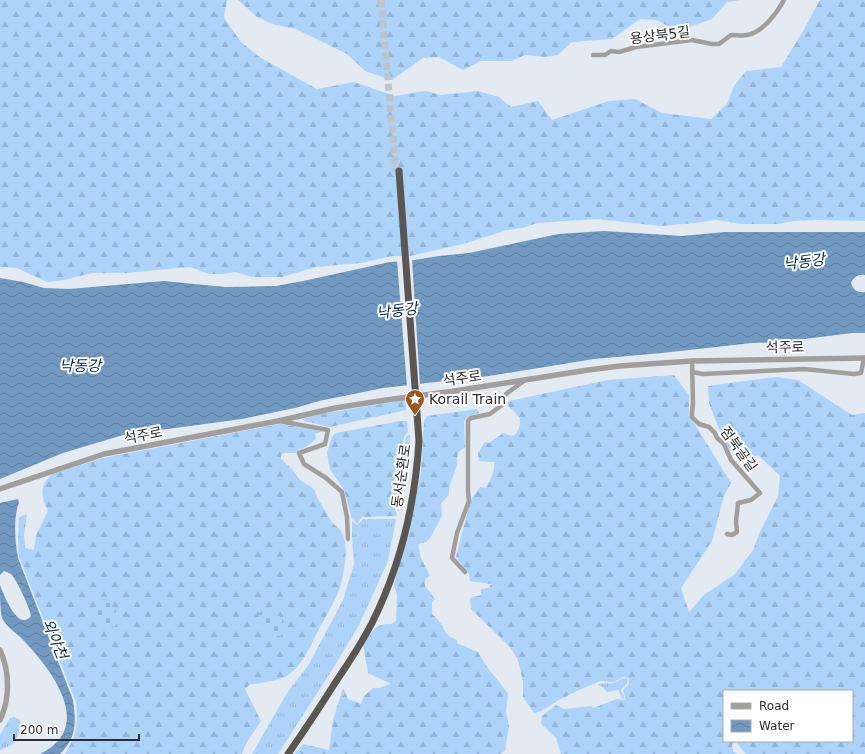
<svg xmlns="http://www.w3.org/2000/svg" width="865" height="754" viewBox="0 0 865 754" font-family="'DejaVu Sans','Noto Sans KR',sans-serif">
  <defs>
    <pattern id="grass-tufts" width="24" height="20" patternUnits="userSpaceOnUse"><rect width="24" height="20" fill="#add3fa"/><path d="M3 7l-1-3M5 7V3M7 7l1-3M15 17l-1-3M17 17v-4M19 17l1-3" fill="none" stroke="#95b5d7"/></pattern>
    <pattern id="forest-firs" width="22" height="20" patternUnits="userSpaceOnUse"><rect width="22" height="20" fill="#add3fa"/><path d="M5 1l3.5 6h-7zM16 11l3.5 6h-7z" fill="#95b5d7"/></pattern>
    <pattern id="cemetery-stones" width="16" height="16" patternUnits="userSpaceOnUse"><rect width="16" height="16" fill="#add3fa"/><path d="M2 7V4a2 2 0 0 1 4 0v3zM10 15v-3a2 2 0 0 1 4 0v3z" fill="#95b5d7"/></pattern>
    <pattern id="water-waves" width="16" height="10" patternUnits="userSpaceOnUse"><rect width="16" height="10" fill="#7299c1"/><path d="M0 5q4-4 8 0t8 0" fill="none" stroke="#5e7d9d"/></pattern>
  </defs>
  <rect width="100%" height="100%" fill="#e3eaf1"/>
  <g fill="url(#grass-tufts)">
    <polygon points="410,434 409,454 401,504 398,512 394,497 398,461 404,451 406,437"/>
    <polygon points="363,519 396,519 388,561 359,625 332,670 278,754 252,754 287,693 309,664 343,600 354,564 352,536 352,521 357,525"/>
    <polygon points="623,678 628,679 627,683 621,690 625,699 623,699 618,690 607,692 603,687 599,686 598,684 614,683"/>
    <polygon points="14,717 20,720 21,727 16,738 12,745 0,750 0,735 10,718"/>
  </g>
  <g fill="url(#forest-firs)" fill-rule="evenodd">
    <polygon points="0,0 227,0 224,18 241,42 261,58 317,89 354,82 395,96 425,91 441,95 478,91 499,97 511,107 538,101 552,120 609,101 635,99 662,113 711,119 727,104 734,86 746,71 781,67 803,31 820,0 865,0 865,221 817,220 793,221 778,224 743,224 716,220 695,223 661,226 596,219 537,223 522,228 507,230 463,244 410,256 392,256 361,263 316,267 282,277 252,277 235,272 223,274 209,274 190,267 126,273 92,273 64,280 47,282 17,268 0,267"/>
    <polygon points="238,0 740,0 727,2 712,19 678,31 656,20 640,19 612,39 572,42 558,55 545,57 525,55 511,61 481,61 463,70 439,57 423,58 392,80 365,71 347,54 296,29 275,25 257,17"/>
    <path d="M674,375L689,395V415L731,483L724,496L712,541L681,588L689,612L704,595L735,574L753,550L760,532L778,496L780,476L758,455L739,463L723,439L709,403L708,386L776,377L798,380L852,415L865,413V754H746L735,741L732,745L733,751L737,754H561L556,738L541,724L542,716L556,705L564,709L591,706L593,708L617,699L626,700L623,690L629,684V678L623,677L614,682L600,681L579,690L557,701L541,711L534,713L523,697V682L518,660L510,647L471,609L470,598L481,595V589L489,588L491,584L470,581L469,574L456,557L469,506L472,498L480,487L486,488C490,480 496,471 494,462L479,461L478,453L485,442L490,443C494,438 499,437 503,433L512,436L516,434C525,419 518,415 507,405L509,401L608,380ZM724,691H852V741H724Z"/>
    <polygon points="405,400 406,410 330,427 304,421 302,419 321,414"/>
    <path d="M477,409L479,413L470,416L464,421L465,448C463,449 461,450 459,452C456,456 458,460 457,464C455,475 448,483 449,495L441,503L442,516L430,538L426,542L421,543L418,545L421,558L430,576L425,579V586L435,599L432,602V614C435,617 439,620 441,624C447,633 445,635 457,640V643L463,646H464L478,652C485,667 499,680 508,694L506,712L509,726L505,751L499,754H294L303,744L329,750L333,720L343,688L348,699L361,704L364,696L373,688H379L391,684L368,673L363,645C372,633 374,623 391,624L396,621L397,595L394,584L411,521L421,472L424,421L427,416Z"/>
    <polygon points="400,421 407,421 408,432 404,436 403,449 397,459 392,498 397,515 396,516 362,517 357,523 352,519 344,490 330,469 327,453 332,437 336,433"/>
    <path d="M280,424L322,431L315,434L316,439L306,447L298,450L296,453H283L281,455V459L292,469L300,480L314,489L317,497L333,524C354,533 344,579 337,595C331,608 323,621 317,633C310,646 304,662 292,672C282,682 262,682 249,685L245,689L261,721L245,745L242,754H65C77,735 78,724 76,702L19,557L18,541L19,517L27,514L24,534L25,548L33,550L34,549L37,533L48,511C41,498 39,484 53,474L103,458Z"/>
  </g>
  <g fill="url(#cemetery-stones)">
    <polygon points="109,603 117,611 112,616 117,623 114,627 99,619 96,604"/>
    <path d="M262,611L282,617L286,630L280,636C269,633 259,626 259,613Z"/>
  </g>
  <g fill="url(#water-waves)">
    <path d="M604,231L682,236L725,232H865V275C858,274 854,277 851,283C853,290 858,293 865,292V333H852L781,342L752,343L662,353L594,359L489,376L383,388L319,401L295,408L242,419L123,435L63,453L0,479V278L23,282L44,288L69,289L164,281L225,287L276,286L303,281L390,262L408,261L439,256L469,253L558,234Z"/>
    <path d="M18,499L19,502C13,519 15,541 18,558L73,700C76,723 77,737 60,754H40C95,727 53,672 25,642C17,633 7,628 2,618C0,609 0,594 0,585C3,593 18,633 31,616C30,608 17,581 12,575C10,573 7,572 4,571L0,575V503Z"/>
  </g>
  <polygon fill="#e3eaf1" points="412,259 420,386 407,387 397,260"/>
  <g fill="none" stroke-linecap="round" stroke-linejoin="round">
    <polyline stroke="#bec4ca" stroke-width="7" stroke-dasharray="7 3.5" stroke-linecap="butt" points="381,0 396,172"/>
    <g stroke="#a29e9c" stroke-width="4.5">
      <path d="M593,55H605L611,51L619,52L636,47L692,40L712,44H719L731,35C736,35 743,36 747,35C763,32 777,13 784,0"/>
      <polyline points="692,361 693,403 692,413 692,417 699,424 709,427 715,433 717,438 724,444 731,460 760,493 751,500 738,503 736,522 737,532 732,535 727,534"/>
      <polyline points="692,372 703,374 804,369 854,374 861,373 864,358"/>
      <polyline points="279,421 328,430 325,444 299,453 304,464 326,478 342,492 347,517 348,539"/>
      <polyline points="465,572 452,558 457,533 469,501 468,491 468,421 471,418 490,414 502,405 506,394 524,381"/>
    </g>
    <g stroke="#a29e9c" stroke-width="5.5">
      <polyline points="0,489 104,454 278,421 335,408 386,400 455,391 588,370 620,366 692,361 865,358"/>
      <path d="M0,650C10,672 10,699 0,720"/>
    </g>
    <path stroke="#5c5651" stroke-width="7" d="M288,754C304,731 320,707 335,683C348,664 361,644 372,623C400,567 415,504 419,441L399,171"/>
  </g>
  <defs>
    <g id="sight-pin" transform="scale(1)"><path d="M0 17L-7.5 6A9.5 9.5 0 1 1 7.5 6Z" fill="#9a5825" stroke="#fff"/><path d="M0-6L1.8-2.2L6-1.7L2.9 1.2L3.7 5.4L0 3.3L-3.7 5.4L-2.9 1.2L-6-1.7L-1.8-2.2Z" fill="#fff"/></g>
  </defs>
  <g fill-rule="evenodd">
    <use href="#sight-pin" x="415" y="399"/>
  </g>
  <g text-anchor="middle" stroke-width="4" stroke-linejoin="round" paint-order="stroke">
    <g font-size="14" fill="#2b2d30" stroke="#fff">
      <text transform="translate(660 35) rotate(-7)" y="5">용상북5길</text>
      <text transform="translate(785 347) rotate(-1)" y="5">석주로</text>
      <text transform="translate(462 378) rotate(-8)" y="5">석주로</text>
      <text transform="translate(143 435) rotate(-11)" y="5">석주로</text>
      <text transform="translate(739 449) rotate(54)" y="5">점북골길</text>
      <text transform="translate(401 476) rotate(-82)" y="5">동서순환로</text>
    </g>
    <g font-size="14" fill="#2b2d30" stroke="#fff" text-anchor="start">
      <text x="429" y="404">Korail Train</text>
    </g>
    <g font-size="15" font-style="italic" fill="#002c52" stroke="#fff">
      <text transform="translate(804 262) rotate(-7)" y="5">낙동강</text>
      <text transform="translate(397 311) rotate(-7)" y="5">낙동강</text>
      <text x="80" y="371">낙동강</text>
      <text transform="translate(55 639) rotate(68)" y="5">와야천</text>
    </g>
  </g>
  <rect x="723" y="690" width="130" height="52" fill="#ffffff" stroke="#aaabac"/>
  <rect x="731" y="703" width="20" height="6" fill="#a29e9c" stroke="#aaabac"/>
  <text x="759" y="710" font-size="12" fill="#2b2d30">Road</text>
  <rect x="731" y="720" width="20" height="12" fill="url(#water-waves)" stroke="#aaabac"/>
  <text x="759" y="730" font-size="12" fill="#2b2d30">Water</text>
  <path d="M14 734v6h125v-6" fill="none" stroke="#2b2d30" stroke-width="2"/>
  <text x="20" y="734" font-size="12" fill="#2b2d30" stroke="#ffffff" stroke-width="3" paint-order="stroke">200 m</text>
</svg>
